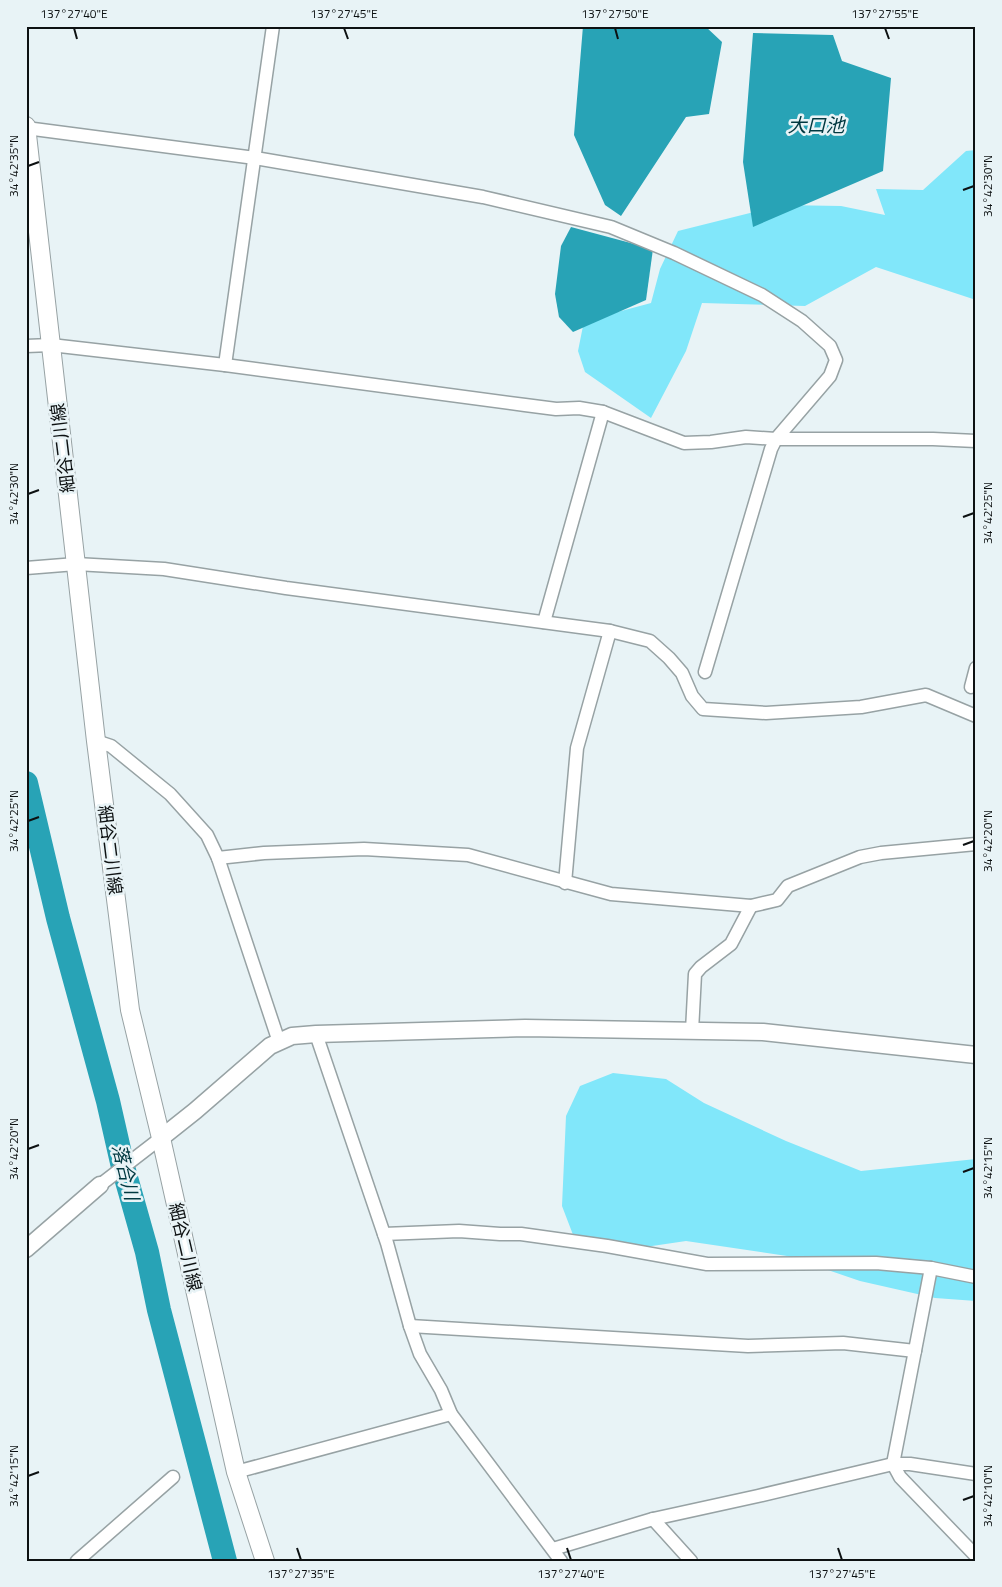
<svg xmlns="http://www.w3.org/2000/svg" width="1002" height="1587" viewBox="0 0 1002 1587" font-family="'Titillium Web','Noto Sans JP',sans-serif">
  <rect width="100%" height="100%" fill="#e8f3f6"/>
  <g fill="#81e7fa">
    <polygon points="976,150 976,300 876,267 805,306 702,303 686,351 651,418 585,372 578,351 584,321 651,303 660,269 678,231 782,205 841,206 885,215 876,189 923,190 966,151"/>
    <polygon points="613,1073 666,1079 704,1103 786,1141 861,1171 976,1159 976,1301 935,1298 860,1281 787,1256 686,1241 625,1250 575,1240 562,1206 566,1116 580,1086"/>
  </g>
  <g fill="#28a3b6">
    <polygon points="583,26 705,26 722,42 709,114 686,117 621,216 605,205 574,135"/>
    <polygon points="753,33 833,35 842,61 891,78 883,171 753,227 743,162"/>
    <polygon points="571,227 653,249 646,300 573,332 559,317 555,294 561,246"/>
  </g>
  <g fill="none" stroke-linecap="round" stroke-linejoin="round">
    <polyline stroke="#28a3b6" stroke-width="24" points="26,783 58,918 108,1101 123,1167 147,1252 159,1310 225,1561"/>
    <g stroke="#97a2a4" stroke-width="15">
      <g id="minor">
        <polyline points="26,128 255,158 483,197 611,227 674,253 762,295 802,321 830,346 836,360 830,376 776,439 771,449 705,672"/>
        <polyline points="26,346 51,345 225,365 525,405 556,409 579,408 603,412 684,443 711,442 746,437 776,439 933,439 976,441"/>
        <polyline points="225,365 273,26"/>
        <polyline points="26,568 76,564 164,569 286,588 610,631 650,641 669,658 682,673 692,696 703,709 766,713 861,707 926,695 976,716"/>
        <polyline points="544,622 603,412"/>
        <polyline points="971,687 976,668"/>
        <polyline points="96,741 111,746 170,794 207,835 218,858 279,1042"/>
        <polyline points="218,858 264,853 364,849 468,855 611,894 751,906 777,900 788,886 860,857 881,853 976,844"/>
        <polyline points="565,883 577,748 610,631"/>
        <polyline points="692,1031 695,974 701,967 731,944 751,906"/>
        <polyline points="316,1034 387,1243 410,1326 420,1354 441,1390 451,1414 561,1561"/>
        <polyline points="100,1185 161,1138"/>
        <polyline points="384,1234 459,1231 500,1234 521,1234 607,1246 707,1264 876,1263 931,1268 976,1277"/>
        <polyline points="931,1268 893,1464 900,1477 976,1556"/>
        <polyline points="410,1326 748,1346 843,1343 915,1351"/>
        <polyline points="236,1472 451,1414"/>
        <polyline points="653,1519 691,1561"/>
        <polyline points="553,1549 653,1519 758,1496 893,1464 910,1464 976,1474"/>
        <polyline points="77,1561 173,1477"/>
      </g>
    </g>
    <g stroke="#97a2a4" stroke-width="19">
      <g id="tertiary">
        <polyline points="161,1138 195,1111 270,1046 292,1036 316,1034 525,1028 763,1032 976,1055"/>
        <polyline points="26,1249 100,1185"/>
      </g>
    </g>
    <g stroke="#97a2a4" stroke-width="20">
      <polyline id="secondary" points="26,126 96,741 130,1010 161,1138 236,1472 265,1561"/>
    </g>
    <use href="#minor" stroke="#fff" stroke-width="12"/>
    <use href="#tertiary" stroke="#fff" stroke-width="16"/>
    <use href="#secondary" stroke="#fff" stroke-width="18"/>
  </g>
  <path fill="none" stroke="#0d1112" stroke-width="2" d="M74,28L77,39M344,28L348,39M615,28L618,39M885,28L889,39M28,166L39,162M963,190L974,186M28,494L39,490M963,517L974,513M28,821L39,817M963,845L974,841M28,1149L39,1145M963,1172L974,1168M28,1476L39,1472M963,1500L974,1496M297,1548L301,1560M567,1548L571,1560M838,1548L842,1560"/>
  <g text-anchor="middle" stroke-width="5" stroke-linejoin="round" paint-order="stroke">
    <g font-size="18" fill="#0d1112" stroke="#e8f3f6">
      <text transform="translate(63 448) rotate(-97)" y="6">細谷二川線</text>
      <text transform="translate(110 850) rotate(83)" y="6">細谷二川線</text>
      <text transform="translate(185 1247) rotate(77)" y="6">細谷二川線</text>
    </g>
    <g font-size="19" font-style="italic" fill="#003840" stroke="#e8f3f6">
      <text x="816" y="132">大口池</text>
      <text transform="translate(126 1172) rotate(76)" y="7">落合川</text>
    </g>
  </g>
  <rect width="1002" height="1587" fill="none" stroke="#e8f3f6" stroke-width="55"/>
  <rect x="28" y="28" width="946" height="1532" fill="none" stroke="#0d1112" stroke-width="2"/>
  <g font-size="12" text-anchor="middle" fill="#0d1112">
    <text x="74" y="18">137°27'40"E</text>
    <text x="344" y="18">137°27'45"E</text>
    <text x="615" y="18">137°27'50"E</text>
    <text x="885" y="18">137°27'55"E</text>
    <text transform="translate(14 166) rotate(-90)" y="4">34°42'35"N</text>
    <text transform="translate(988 186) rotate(-90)" y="4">34°42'30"N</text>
    <text transform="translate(14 494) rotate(-90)" y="4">34°42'30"N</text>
    <text transform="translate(988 513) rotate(-90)" y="4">34°42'25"N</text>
    <text transform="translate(14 821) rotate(-90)" y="4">34°42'25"N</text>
    <text transform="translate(988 841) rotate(-90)" y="4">34°42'20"N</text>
    <text transform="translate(14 1149) rotate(-90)" y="4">34°42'20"N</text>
    <text transform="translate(988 1168) rotate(-90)" y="4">34°42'15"N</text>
    <text transform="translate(14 1476) rotate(-90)" y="4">34°42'15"N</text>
    <text transform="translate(988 1496) rotate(-90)" y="4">34°42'10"N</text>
    <text x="301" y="1578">137°27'35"E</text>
    <text x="571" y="1578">137°27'40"E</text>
    <text x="842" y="1578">137°27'45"E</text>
  </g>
</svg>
